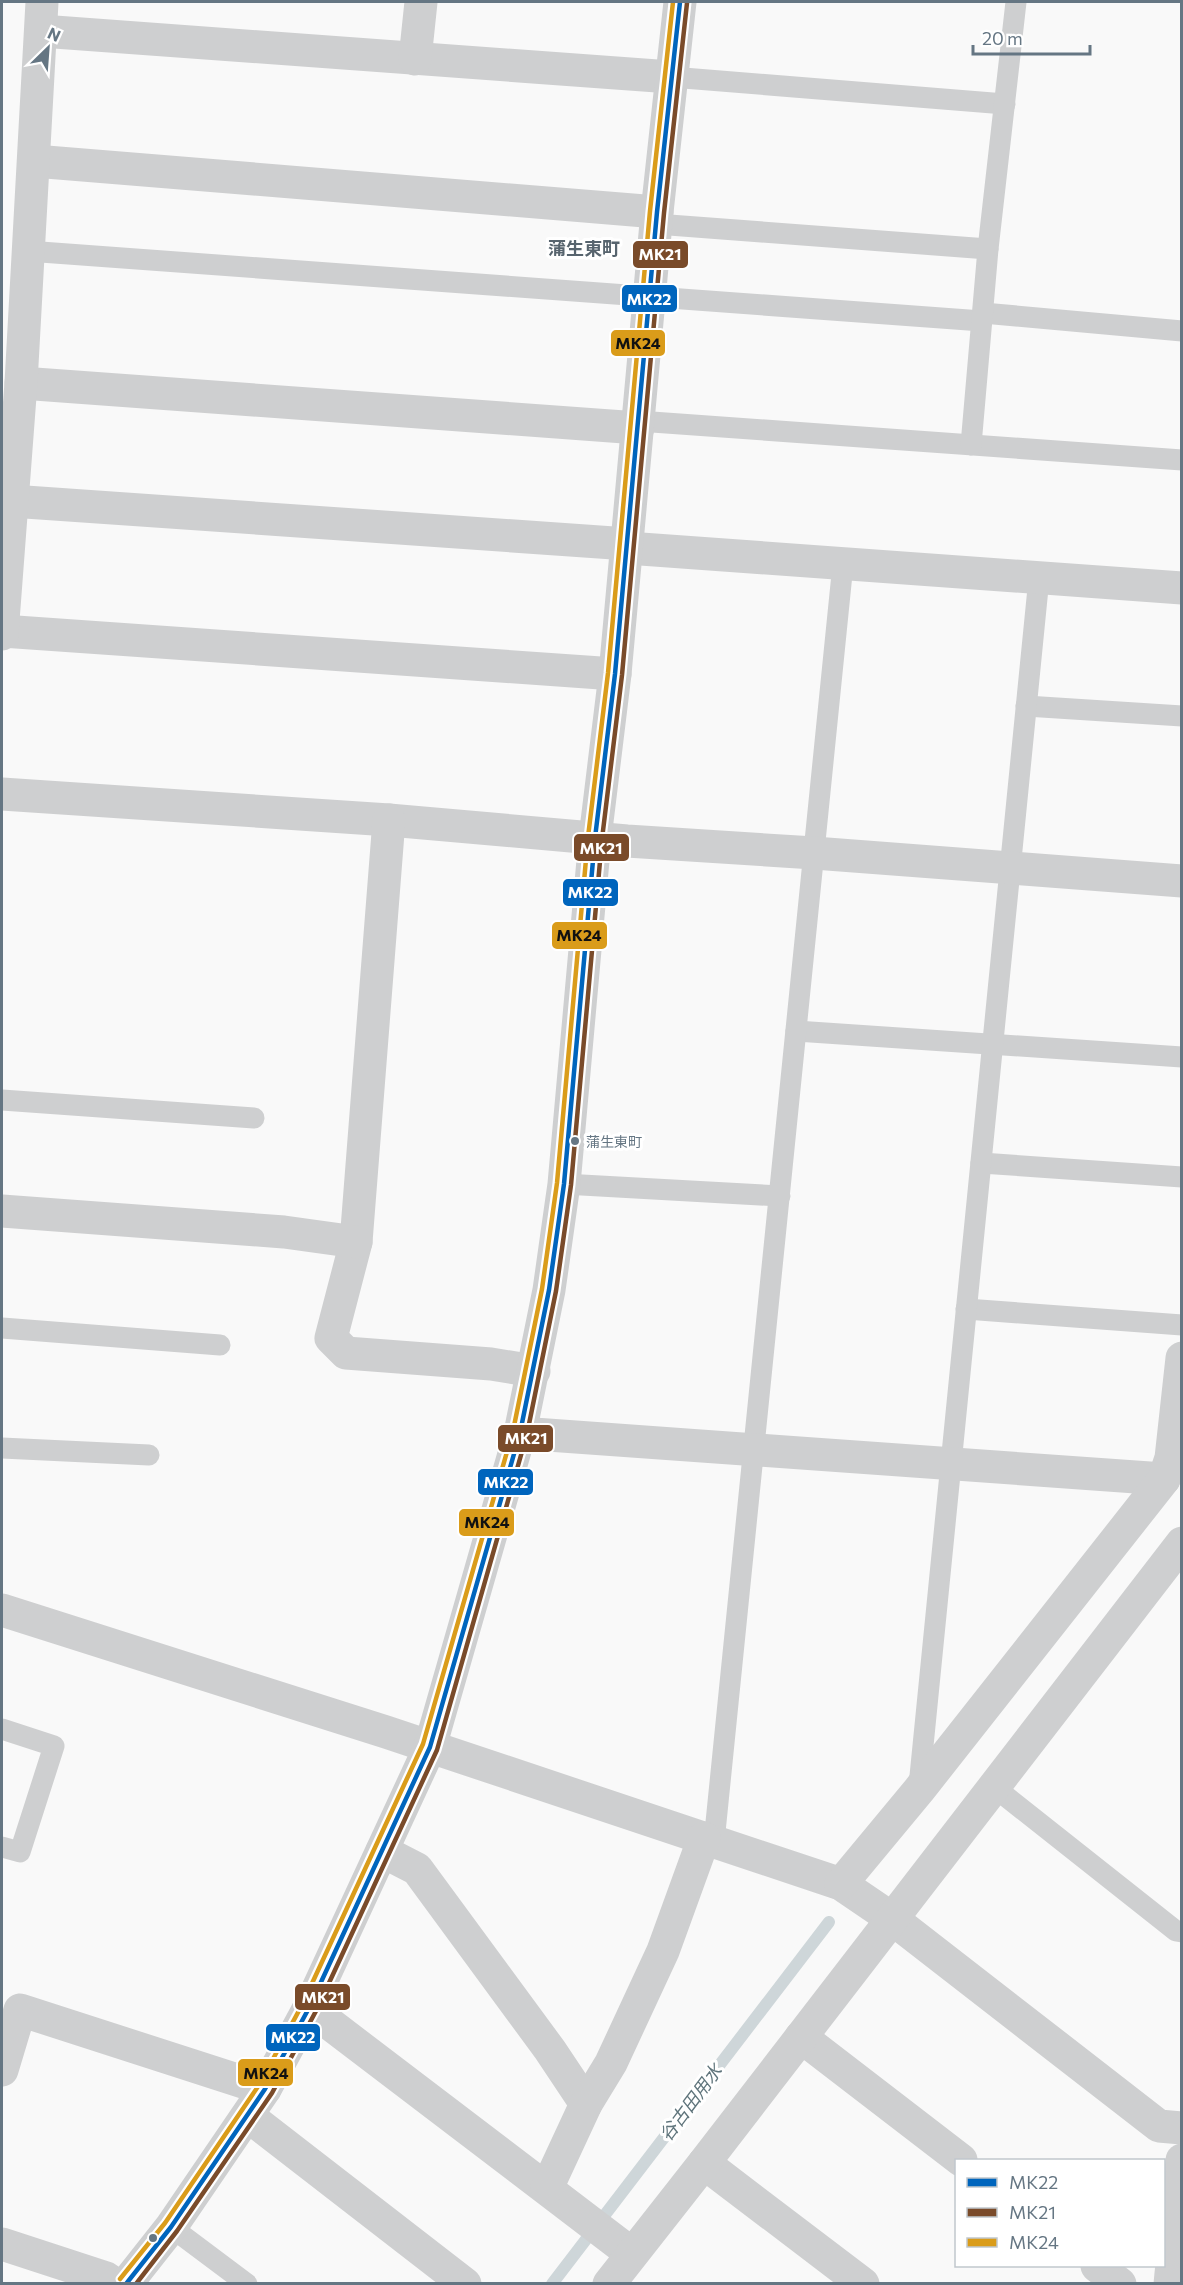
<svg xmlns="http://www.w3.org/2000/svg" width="1183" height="2285" viewBox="0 0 1183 2285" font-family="Commissioner,'Noto Sans JP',sans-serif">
  <rect width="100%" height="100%" fill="#f9f9f9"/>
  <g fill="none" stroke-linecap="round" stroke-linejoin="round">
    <polyline stroke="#ced6d9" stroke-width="12" points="552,2284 829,1922"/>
    <g stroke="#cecfd0" stroke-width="21">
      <polyline points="671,77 1005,104"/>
      <polyline points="656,224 988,249"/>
      <polyline points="27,251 982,321"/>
      <polyline points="983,313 1182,331"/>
      <polyline points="638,421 1182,460"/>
      <polyline points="971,445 988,249 1016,2"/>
      <polyline points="1026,706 1182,716"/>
      <polyline points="796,1031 1182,1057"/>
      <polyline points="2,1100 254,1118"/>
      <polyline points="981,1163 1182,1177"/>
      <polyline points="564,1184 780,1196"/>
      <polyline points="966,1309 1182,1325"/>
      <polyline points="2,1328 220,1345"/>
      <polyline points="2,1448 149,1455"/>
      <polyline points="2,1729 54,1746 20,1852 2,1847"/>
      <polyline points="919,1786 1039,578"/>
      <polyline points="994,1787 1176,1931 1182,1932"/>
      <polyline points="714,1842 843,564"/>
      <polyline points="171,2227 247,2284"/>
    </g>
    <g stroke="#cecfd0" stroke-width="33">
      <polyline points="41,31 671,77"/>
      <polyline points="415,59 421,2"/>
      <polyline points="34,161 657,212"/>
      <polyline points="21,383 638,428"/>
      <polyline points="11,501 628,544"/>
      <polyline points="627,548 1182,588"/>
      <polyline points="2,631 615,674"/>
      <polyline points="2,634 21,383 42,2"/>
      <polyline points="2,794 389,820 627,841 814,853 1182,881"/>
      <polyline points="389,820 356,1242 331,1338 346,1353 491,1364 534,1371"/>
      <polyline points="2,1211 284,1232 356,1242"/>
      <polyline points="520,1433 1164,1479"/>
      <polyline points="2,1610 386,1732 841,1884 891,1918 1159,2126 1182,2128"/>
      <polyline points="382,1851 417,1869 550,2050 586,2104"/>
      <polyline points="841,1884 919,1790 1164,1479 1171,1458 1182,1358"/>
      <polyline points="309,2008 632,2254"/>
      <polyline points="801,2037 961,2160"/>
      <polyline points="2,2070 20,2010 265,2089"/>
      <polyline points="248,2116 465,2284"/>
      <polyline points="704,2163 863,2284"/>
      <polyline points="547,2188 586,2104 611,2063 663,1951 704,1838"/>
      <polyline points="2,2244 106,2278 115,2284"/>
      <polyline points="1097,2266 1120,2284"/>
      <polyline points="609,2284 704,2163 1182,1543"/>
      <polyline points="1170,2284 1182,2160"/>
    </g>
    <polyline stroke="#cecfd0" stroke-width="33" points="126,2284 171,2227 265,2089 309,2008 430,1747 520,1433 549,1290 564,1184 595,838 615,674 657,212 680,2"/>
    <g stroke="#fff" stroke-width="9">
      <polyline id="bus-1" points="126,2284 171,2227 265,2089 309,2008 430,1747 520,1433 549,1290 564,1184 595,838 615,674 657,212 680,2"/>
    </g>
    <g stroke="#fff" stroke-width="9">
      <polyline id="bus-2" points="136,2284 177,2231 272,2093 316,2011 437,1750 527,1434 556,1291 571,1185 602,839 622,675 664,213 687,3"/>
    </g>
    <g stroke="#fff" stroke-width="9">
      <polyline id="bus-3" points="120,2279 165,2223 259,2085 302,2005 423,1744 513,1431 542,1289 557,1183 588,837 608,673 650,211 673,2"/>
    </g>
    <use href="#bus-1" stroke="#0065bd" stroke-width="4.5"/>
    <use href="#bus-2" stroke="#7a4b2a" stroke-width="4.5"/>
    <use href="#bus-3" stroke="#da9c1a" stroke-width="4.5"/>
  </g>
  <g fill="#657683" stroke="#fff" stroke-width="2">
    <circle cx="575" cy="1141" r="5"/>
    <circle cx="153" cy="2238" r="5"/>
  </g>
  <g text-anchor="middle" stroke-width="6" stroke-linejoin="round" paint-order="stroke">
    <g font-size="14" fill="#657683" stroke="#fff" text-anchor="start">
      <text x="586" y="1147">蒲生東町</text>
    </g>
    <g font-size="18" font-weight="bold" fill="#57646e" stroke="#fff">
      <text x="584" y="255">蒲生東町</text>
    </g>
    <g font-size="18" font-style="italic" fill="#60757c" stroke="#fff">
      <text transform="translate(691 2103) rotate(-53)" y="6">谷古田用水</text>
    </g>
  </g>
  <g stroke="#fff" stroke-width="2">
    <rect x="632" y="240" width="57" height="29" rx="6" fill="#7a4b2a"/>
    <rect x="621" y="284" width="57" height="29" rx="6" fill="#0065bd"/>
    <rect x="610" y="329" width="56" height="28" rx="6" fill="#da9c1a"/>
    <rect x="573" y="833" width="57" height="29" rx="6" fill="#7a4b2a"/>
    <rect x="562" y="878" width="57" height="29" rx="6" fill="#0065bd"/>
    <rect x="551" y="921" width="57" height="29" rx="6" fill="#da9c1a"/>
    <rect x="497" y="1424" width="57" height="29" rx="6" fill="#7a4b2a"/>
    <rect x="477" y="1468" width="57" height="28" rx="6" fill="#0065bd"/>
    <rect x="458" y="1508" width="57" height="29" rx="6" fill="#da9c1a"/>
    <rect x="294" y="1983" width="57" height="28" rx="6" fill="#7a4b2a"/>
    <rect x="265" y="2023" width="56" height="29" rx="6" fill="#0065bd"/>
    <rect x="237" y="2058" width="57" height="29" rx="6" fill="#da9c1a"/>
  </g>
  <g font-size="16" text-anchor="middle" font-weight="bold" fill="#fff">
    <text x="660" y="260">MK21</text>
    <text x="649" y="305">MK22</text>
    <text x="601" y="854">MK21</text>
    <text x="590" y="898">MK22</text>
    <text x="526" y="1444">MK21</text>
    <text x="506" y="1488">MK22</text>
    <text x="323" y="2003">MK21</text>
    <text x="293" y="2043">MK22</text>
  </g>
  <g font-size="16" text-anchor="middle" font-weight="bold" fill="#111">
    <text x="638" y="349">MK24</text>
    <text x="579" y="941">MK24</text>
    <text x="487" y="1528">MK24</text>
    <text x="266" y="2079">MK24</text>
  </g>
  <rect width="1183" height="2285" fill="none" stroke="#657683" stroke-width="6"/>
  <rect x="955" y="2159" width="210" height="108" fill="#ffffff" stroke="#c1c8cd" stroke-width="1.5"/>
  <rect x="967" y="2178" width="30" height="9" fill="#0065bd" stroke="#c1c8cd" stroke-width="1.5"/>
  <text x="1009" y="2189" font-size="18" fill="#657683">MK22</text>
  <rect x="967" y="2208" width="30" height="9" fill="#7a4b2a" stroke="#c1c8cd" stroke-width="1.5"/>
  <text x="1009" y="2219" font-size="18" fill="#657683">MK21</text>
  <rect x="967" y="2238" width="30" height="9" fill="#da9c1a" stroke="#c1c8cd" stroke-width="1.5"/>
  <text x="1009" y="2249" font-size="18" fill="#657683">MK24</text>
  <g transform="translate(48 48) rotate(25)" stroke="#ffffff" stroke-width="4.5" paint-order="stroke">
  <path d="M0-4.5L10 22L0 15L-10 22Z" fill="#657683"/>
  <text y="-9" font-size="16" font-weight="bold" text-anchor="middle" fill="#657683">N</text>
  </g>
  <path d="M973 45v9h117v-9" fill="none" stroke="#657683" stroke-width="3"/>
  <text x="982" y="45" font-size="18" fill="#657683" stroke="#ffffff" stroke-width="4.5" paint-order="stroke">20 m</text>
</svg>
